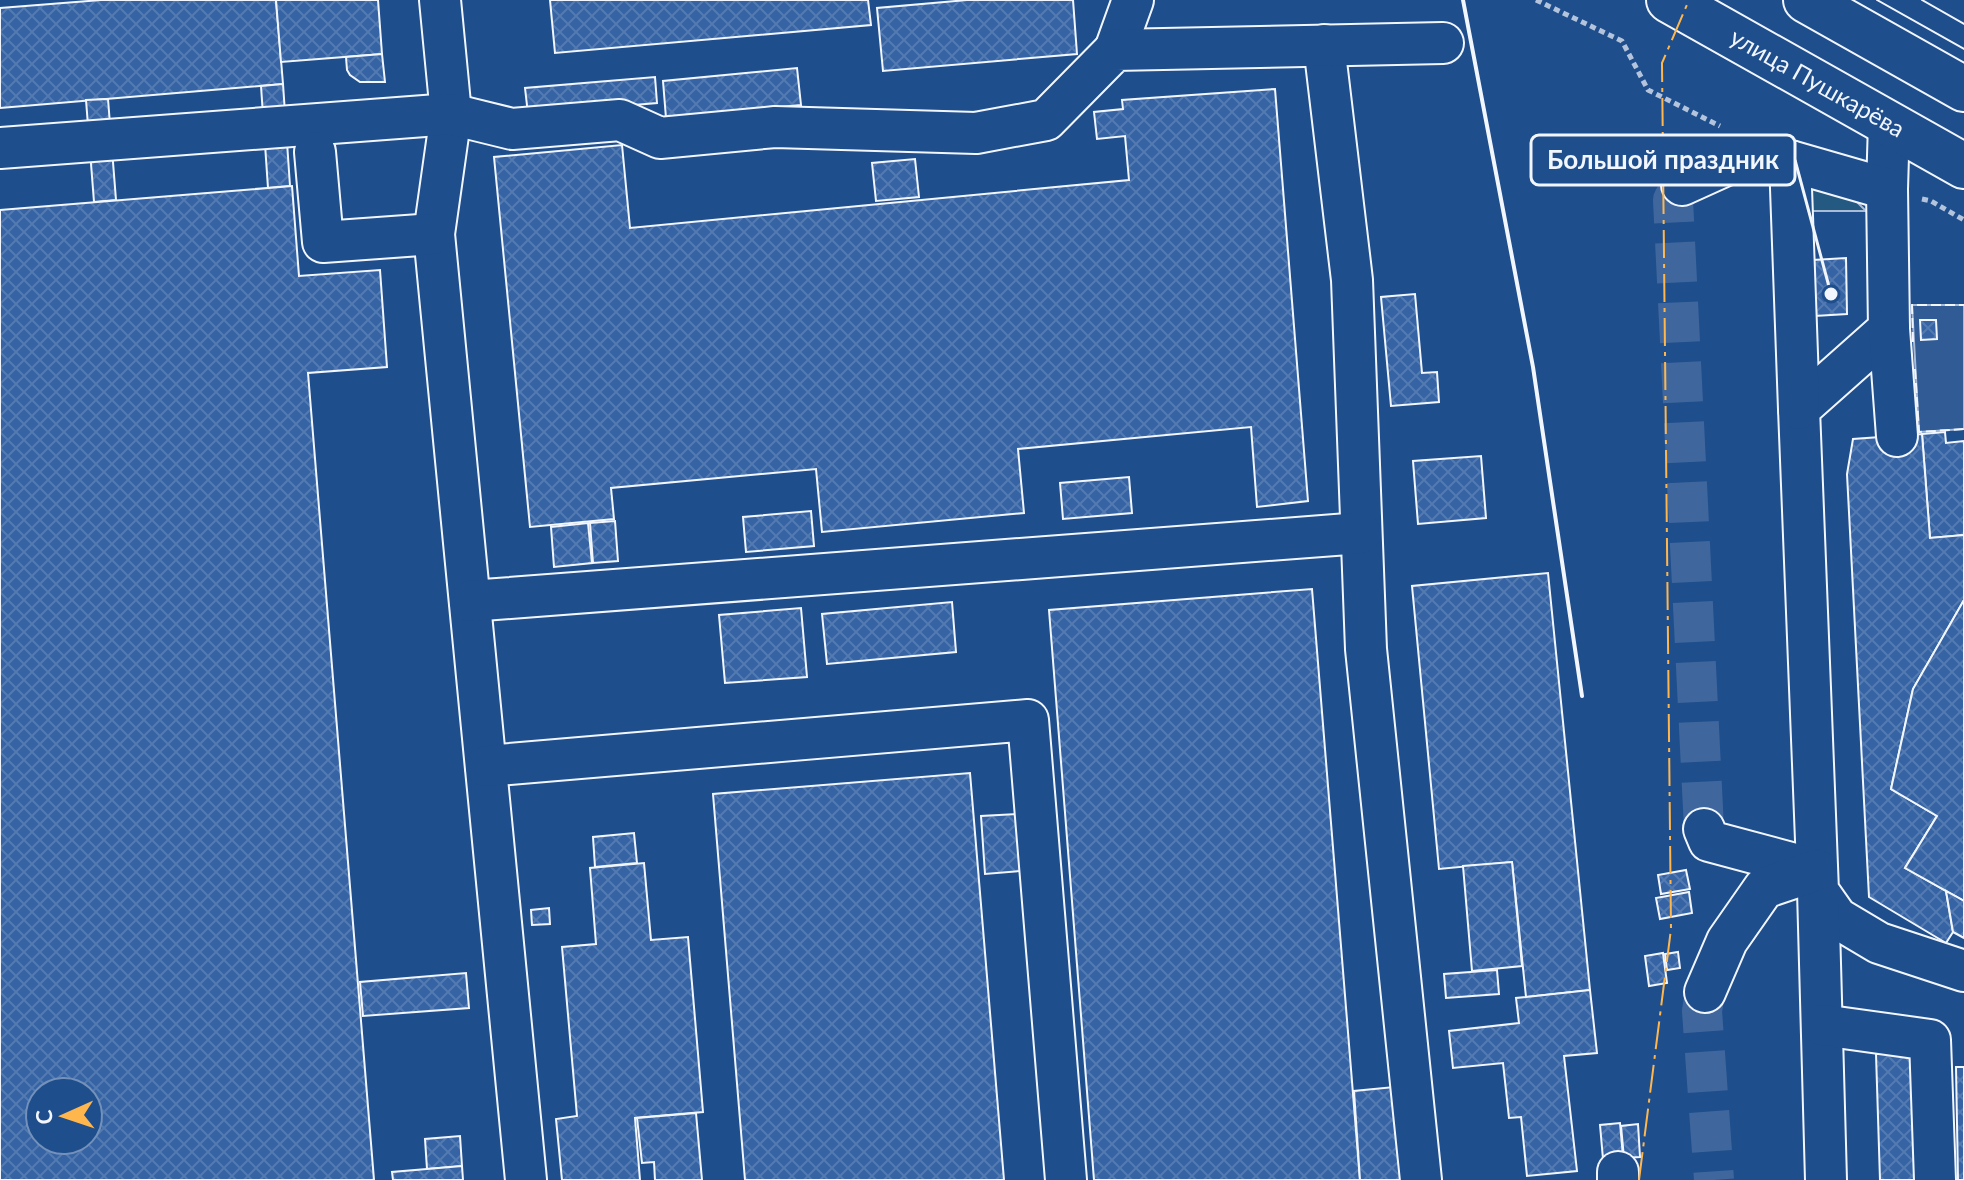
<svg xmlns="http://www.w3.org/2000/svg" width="1964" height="1180" viewBox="0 0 1964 1180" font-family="Lato,sans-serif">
  <defs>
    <pattern id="building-cross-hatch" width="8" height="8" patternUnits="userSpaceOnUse" patternTransform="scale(2)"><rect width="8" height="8" fill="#3563a3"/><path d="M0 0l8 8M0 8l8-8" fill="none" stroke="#537ab1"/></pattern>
  </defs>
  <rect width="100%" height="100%" fill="#1f4e8c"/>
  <polygon fill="#245a82" stroke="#a8bbd7" stroke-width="2" points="1808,182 1852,197 1866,211 1808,211"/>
  <polygon fill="#305b95" stroke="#a8bbd7" stroke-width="2" points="1912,305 1964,305 1964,429 1919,432"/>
  <g fill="url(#building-cross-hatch)" stroke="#f2f6ff" stroke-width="2" fill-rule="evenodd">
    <polygon points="101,0 276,0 283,84 0,108 0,8"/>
    <polygon points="276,0 378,0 382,54 281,62"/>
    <polygon points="550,0 868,0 871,25 555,53"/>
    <polygon points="967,0 1073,0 1077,54 883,71 877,8"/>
    <polygon points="382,54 385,82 360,82 350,75 347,70 346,57"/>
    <polygon points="797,68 801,105 666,118 663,81"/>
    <polygon points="655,77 657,103 528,114 525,88"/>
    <polygon points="283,84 290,186 268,188 261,86"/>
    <polygon points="1275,89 1308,501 1257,507 1251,427 1018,449 1024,513 822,532 816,469 611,488 614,519 530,527 494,157 622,145 630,228 1129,180 1125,136 1097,139 1094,112 1123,109 1122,100"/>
    <polygon points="108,99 116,200 94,202 86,100"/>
    <polygon points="915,159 919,197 876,201 872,163"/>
    <path d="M292,186L299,276L380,270L387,367L308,373L374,1180H0V210ZM40,1092H88V1140H40Z"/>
    <polygon points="1846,258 1847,314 1815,316 1813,260"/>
    <polygon points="1415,294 1422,373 1437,372 1439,402 1391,406 1381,297"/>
    <polygon points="1920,320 1936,320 1937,339 1921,340"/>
    <polygon points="1945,432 1946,443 1964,441 1964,535 1930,538 1922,434"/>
    <polygon points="1922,434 1930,538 1964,535 1964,600 1913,689 1891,789 1937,816 1905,868 1946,891 1953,932 1946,943 1869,897 1847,474 1853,439"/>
    <polygon points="1481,456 1486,518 1418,524 1413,461"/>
    <polygon points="1129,477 1132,513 1063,519 1060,483"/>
    <polygon points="811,511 814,546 746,552 743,517"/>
    <polygon points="615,521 618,561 593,563 590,523"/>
    <polygon points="588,523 592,563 554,567 551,527"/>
    <polygon points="1548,573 1590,990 1526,997 1512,862 1439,869 1412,586"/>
    <polygon points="1312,589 1360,1180 1094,1180 1049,610"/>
    <polygon points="1964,600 1964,901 1905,868 1937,816 1891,789 1913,689"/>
    <polygon points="952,602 956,652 827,664 822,614"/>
    <polygon points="801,608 807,677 725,683 719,615"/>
    <polygon points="970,773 1004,1180 745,1180 713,794"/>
    <polygon points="1017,814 1020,871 985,874 981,816"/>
    <polygon points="634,833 637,863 595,867 593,837"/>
    <polygon points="1512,862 1522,966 1472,971 1463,866"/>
    <polygon points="644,863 651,940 688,937 703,1112 635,1118 640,1180 562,1180 556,1119 577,1116 562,947 596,944 590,868"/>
    <polygon points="1686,870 1690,889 1661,894 1658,875"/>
    <polygon points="1946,891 1964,901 1964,938 1953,932"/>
    <polygon points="1689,892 1692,913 1660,919 1656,898"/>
    <polygon points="549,908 550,924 532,925 531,910"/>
    <polygon points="1678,952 1680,968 1667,970 1665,954"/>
    <polygon points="1663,953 1667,983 1649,986 1645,956"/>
    <polygon points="1497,970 1499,994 1446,998 1444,974"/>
    <polygon points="466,973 469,1008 363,1016 360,982"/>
    <polygon points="1590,990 1597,1053 1564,1056 1577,1171 1527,1176 1521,1117 1509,1118 1503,1063 1453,1068 1449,1031 1519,1023 1516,998"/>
    <polygon points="1917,1053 1920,1180 1880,1180 1876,1054"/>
    <polygon points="1956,1067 1964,1067 1964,1180 1958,1180"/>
    <polygon points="1394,1087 1402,1180 1360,1180 1354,1091"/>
    <polygon points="696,1113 702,1180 655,1180 654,1162 642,1163 637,1118"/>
    <polygon points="1620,1123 1623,1157 1603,1159 1600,1125"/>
    <polygon points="1638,1124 1640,1157 1624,1158 1621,1126"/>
    <polygon points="460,1136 462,1166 427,1169 425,1139"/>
    <polygon points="462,1166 463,1180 393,1180 392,1172"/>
  </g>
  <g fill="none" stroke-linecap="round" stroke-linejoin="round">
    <g stroke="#3f679d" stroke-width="40" stroke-dasharray="40 20" stroke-linecap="butt">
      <polyline points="1682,185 1673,200 1704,829"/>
      <polyline points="1705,992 1702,1011 1714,1180"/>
    </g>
    <g stroke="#f2f6ff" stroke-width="44">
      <g id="minor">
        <polyline points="440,0 451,114 434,234 526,1180"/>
        <polyline points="1324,45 1352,280 1366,649 1421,1180"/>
        <polyline points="1115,50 1133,0"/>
        <polyline points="1889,123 1887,189 1889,329 1799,409 1818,891 1837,918 1879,943 1964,971"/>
        <polyline points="0,148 451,114 512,129 620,120 660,138 775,127 976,133 1046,120 1115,50 1443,43"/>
        <polyline points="315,152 323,242 434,234"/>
        <polyline points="1790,161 1799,409"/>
        <polyline points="1682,185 1746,156 1790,161 1887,189"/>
        <polyline points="1889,329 1897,436"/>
        <polyline points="470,601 1361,533"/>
        <polyline points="486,766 1028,720 1066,1180"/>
        <polyline points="1704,829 1709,841 1817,870"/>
        <polyline points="1818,891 1826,1180"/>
        <polyline points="1705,992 1727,941 1764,888 1817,870"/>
        <polyline points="1822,1025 1930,1040 1935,1180"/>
        <polyline points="1618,1180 1618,1172"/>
      </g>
    </g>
    <g stroke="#f2f6ff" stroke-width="48">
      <g id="major">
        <path id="s1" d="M1669,0L1964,166"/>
        <polyline points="1806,0 1964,89"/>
      </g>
    </g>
    <g stroke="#b3c4dc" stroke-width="5" stroke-dasharray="6 4" stroke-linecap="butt">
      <polyline points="1536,0 1622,41 1648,90 1720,126"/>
      <polyline points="1922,199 1931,201 1964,220"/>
    </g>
    <use href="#minor" stroke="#1f4e8c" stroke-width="40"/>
    <use href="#major" stroke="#1f4e8c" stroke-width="44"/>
    <g stroke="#f2f6ff" stroke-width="2">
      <polyline points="1877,0 1964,49"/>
      <polyline points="1922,0 1964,24"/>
    </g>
    <g stroke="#f2f6ff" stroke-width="2" stroke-dasharray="10 4" stroke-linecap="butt">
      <polyline points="1913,342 1912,305 1964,305"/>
      <polyline points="1915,369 1919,432 1964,429"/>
    </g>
    <polyline stroke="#f2f6ff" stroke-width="4" points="1463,0 1533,367 1582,696"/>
    <polyline stroke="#ffb74d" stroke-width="2" stroke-dasharray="28 6 4 6" stroke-linecap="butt" points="1639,1180 1671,929 1662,63 1689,0"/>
  </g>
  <g text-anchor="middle" stroke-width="6" stroke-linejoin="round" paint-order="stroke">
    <g font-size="24" fill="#f2f6ff" stroke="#1f4e8c">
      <text dy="8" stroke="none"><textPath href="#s1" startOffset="170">улица Пушкарёва</textPath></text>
    </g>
  </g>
  <path fill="none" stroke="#f2f6ff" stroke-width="3" d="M1831 294L1795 160"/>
  <circle fill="#f2f6ff" stroke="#1f4e8c" stroke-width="3" cx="1831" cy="294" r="8"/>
  <rect fill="#1f4e8c" stroke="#f2f6ff" stroke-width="3" x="1531" y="135" width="264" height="50" rx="8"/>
  <g font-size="26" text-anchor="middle" font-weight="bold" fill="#f2f6ff">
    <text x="1663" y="169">Большой праздник</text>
  </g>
  <g transform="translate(64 1116) rotate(267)"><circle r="38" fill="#1f4e8c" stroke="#7391ba" stroke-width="2"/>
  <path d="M0-6L14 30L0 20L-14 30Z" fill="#ffb74d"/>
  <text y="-12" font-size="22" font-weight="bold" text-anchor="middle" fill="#f2f6ff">С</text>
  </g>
</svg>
